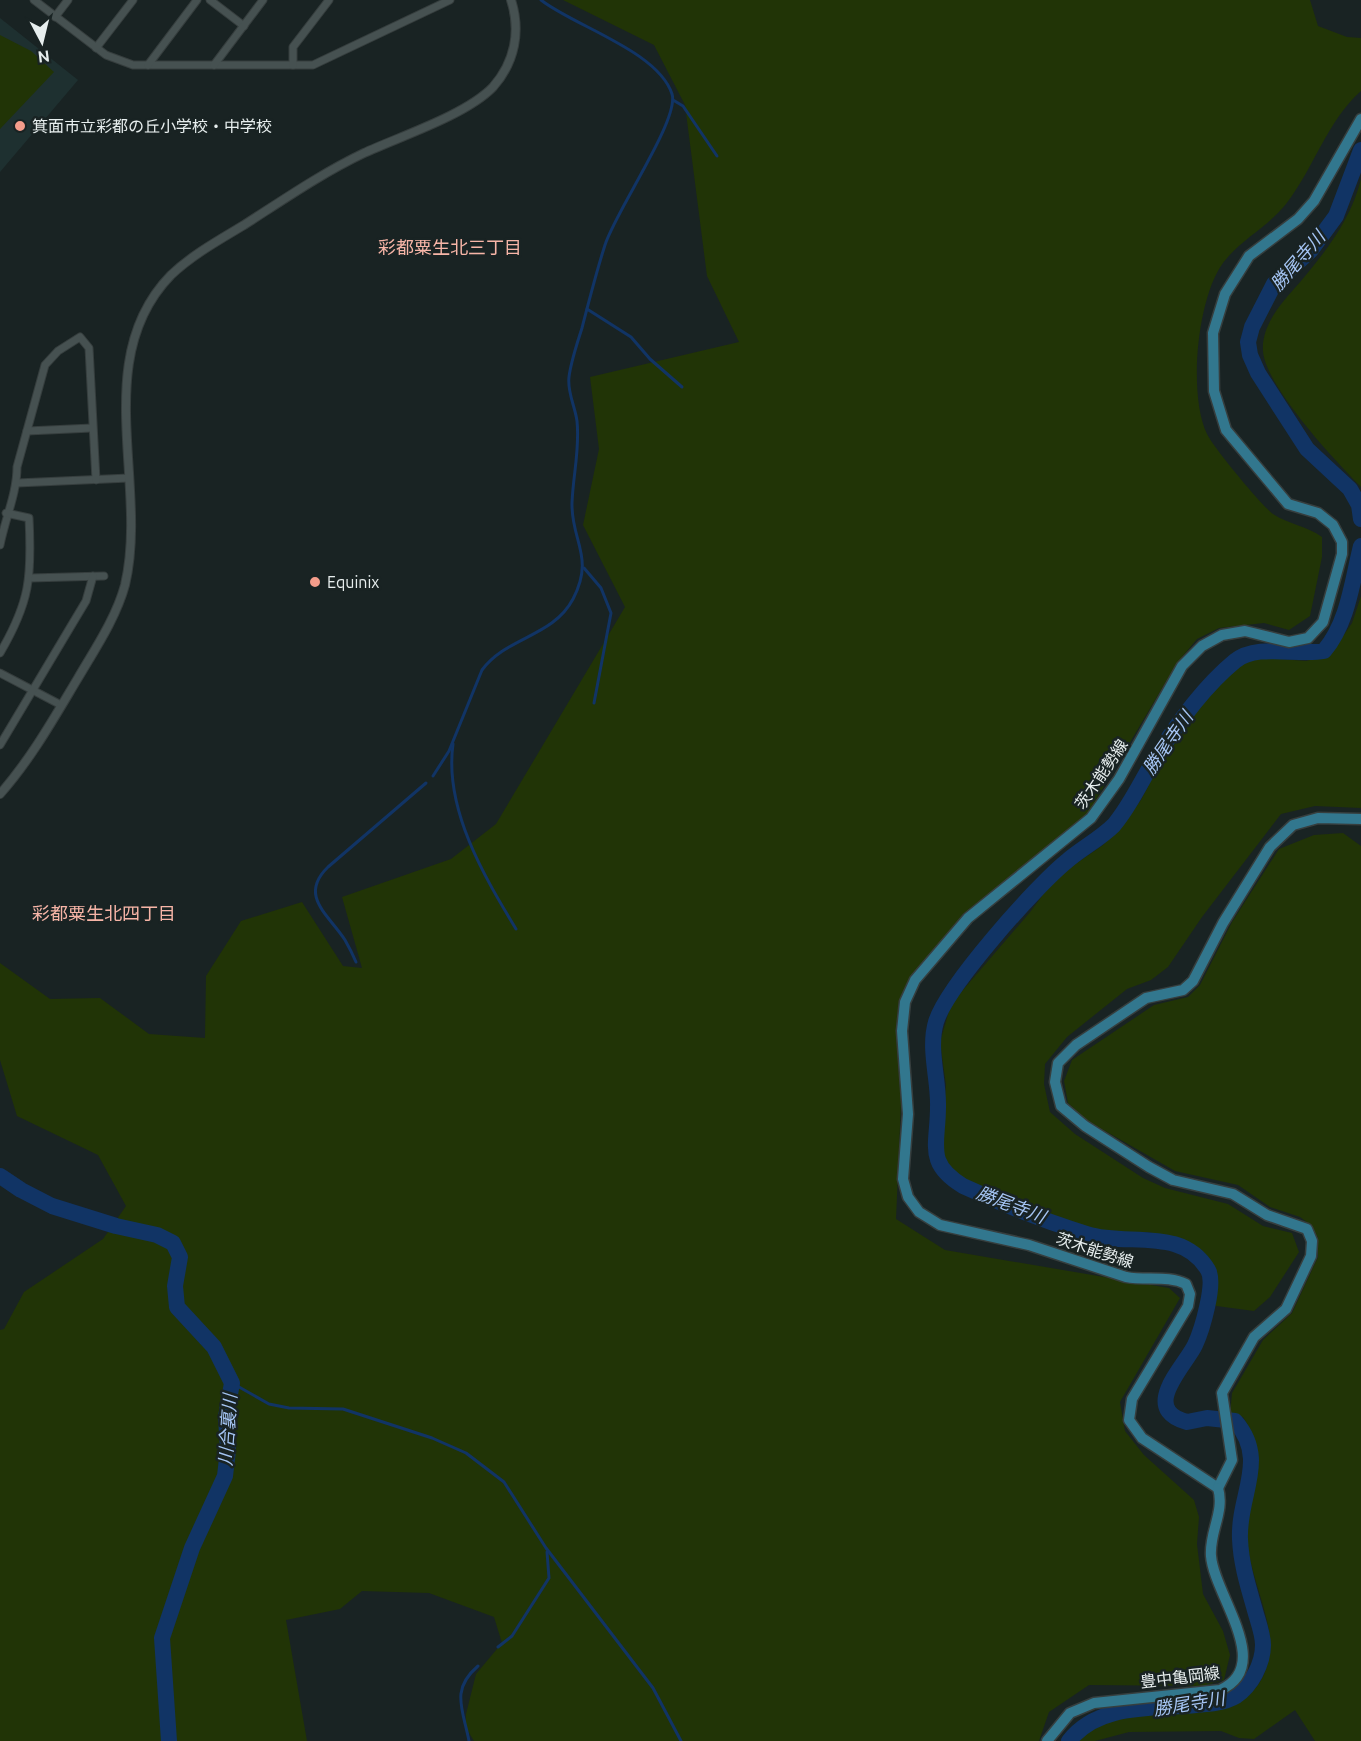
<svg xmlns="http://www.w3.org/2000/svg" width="1361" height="1741" viewBox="0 0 1361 1741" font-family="Ubuntu,'Noto Sans JP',sans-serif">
  <rect width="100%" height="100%" fill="#192323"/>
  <polygon fill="#1e3030" points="0,18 78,80 0,172"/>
  <g fill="#213406">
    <path d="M563,0H1310L1318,26L1347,37L1361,38V91C1327,121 1314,168 1286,204C1269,226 1240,240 1223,263C1197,298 1188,395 1207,434C1213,447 1262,506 1273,514C1288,524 1307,526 1322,537V557L1310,616L1289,630L1264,623L1219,628L1197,639L1177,663L1087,815L963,914L911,978L899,1002L896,1031L901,1103L896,1219L945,1250L1169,1288L1180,1298L1120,1402L1125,1431L1144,1455L1194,1500L1199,1517L1197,1544L1203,1594L1223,1631L1230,1655L1224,1680L1203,1686L1089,1685L1049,1712L1039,1741H474L466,1728V1714L476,1674L502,1643L494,1617L429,1593L362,1591L340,1609L286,1620L307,1741H0V1330L4,1329L24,1292L103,1239L126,1206L98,1155L17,1116L0,1060V963L50,999L100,998L149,1034L205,1038L206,976L241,921L302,902L343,966L362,968L342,897L451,859L496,824L625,607L583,525L599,449L590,377L739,342L707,276L685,105L654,45Z"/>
    <polygon points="0,35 31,51 54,72 0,129"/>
    <path d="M1361,179V487C1336,462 1265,386 1263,351C1261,324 1284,300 1301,281C1327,250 1351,219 1361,179Z"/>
    <polygon points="1361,596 1361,808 1315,806 1281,814 1202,917 1168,967 1151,980 1127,989 1067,1037 1045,1064 1044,1084 1050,1112 1075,1134 1143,1178 1165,1188 1228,1204 1263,1226 1292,1233 1299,1252 1270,1297 1254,1311 1209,1305 1214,1291 1212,1264 1201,1252 1185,1241 1148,1232 1113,1233 1090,1229 978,1187 949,1171 941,1143 946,1085 940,1042 951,1004 1031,911 1055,878 1103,845 1121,827 1141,800 1157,769 1186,723 1240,662 1267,658 1306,661 1330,655 1352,623"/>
    <path d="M1343,833L1361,846V1741H1315L1295,1710L1254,1739L1239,1738L1221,1731L1129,1732L1095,1741H1077C1085,1732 1095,1724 1106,1720C1162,1699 1264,1738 1270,1647C1272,1619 1249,1572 1247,1540C1244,1493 1273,1463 1243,1417L1230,1415L1232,1393L1263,1340L1292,1313L1318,1257V1238L1312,1226L1300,1217L1270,1207L1238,1185L1175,1171L1086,1120L1068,1103L1064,1081L1072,1060L1154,1005L1188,997L1200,985L1232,922L1279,849L1314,835Z"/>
  </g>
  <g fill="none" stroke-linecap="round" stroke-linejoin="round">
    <g stroke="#113465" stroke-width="3">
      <polyline points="673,100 683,106 717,156"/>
      <polyline points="587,309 631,337 650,359 682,387"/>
      <polyline points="584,568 601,588 611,613 594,703"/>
      <path d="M453,744C444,809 484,876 516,929"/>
      <path d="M433,776L449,751L482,670C506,637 553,637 573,599C595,557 571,541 572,503C573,475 580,449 577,421C575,406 567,392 569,377C571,361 577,344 582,328C589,301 596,273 605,245C615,212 680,119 672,94C658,51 574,26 541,0"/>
      <path d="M356,962C353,955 349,947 345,940C329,915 298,896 328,867L426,783"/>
      <polyline points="232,1383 269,1404 289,1408 343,1409 432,1438 466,1453 504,1482 546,1548 653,1688 681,1741"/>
      <polyline points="498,1647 512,1636 549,1578 547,1552"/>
      <path d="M469,1741C463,1709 450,1690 478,1666"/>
    </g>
    <g stroke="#113465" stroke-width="16">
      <polyline points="1361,150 1336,216 1311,250 1274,284 1252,327 1248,342 1250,355 1258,373 1307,449 1350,489 1359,505 1361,519"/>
      <polyline points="0,1176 21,1190 52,1206 116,1226 157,1235 173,1243 180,1257 175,1286 177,1307 214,1347 232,1383 226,1417 228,1450 225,1476 192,1548 162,1638 169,1741"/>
      <path d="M1069,1741C1098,1703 1153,1709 1196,1705C1209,1704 1224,1703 1236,1696C1251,1686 1263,1664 1263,1645C1263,1635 1259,1624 1256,1614C1249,1589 1241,1565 1240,1539C1238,1494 1269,1460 1235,1421L1207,1418L1187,1422C1139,1409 1185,1366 1195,1345C1202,1330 1216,1283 1208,1270C1182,1226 1127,1247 1087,1234C1045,1221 1002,1204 963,1186C925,1163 938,1145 938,1107C939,1080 928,1049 936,1022C947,986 1036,886 1067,861C1082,848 1100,839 1114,825C1129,807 1139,786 1150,767C1173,729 1201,689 1235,661C1257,643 1297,656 1324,651C1348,623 1352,582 1361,546"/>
    </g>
    <g stroke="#363e3e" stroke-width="9">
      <g id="minor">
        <polyline points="34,0 106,55 133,65 313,65 450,0"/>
        <polyline points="210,0 244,26"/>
        <polyline points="55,17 68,0"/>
        <polyline points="96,48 133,0"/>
        <polyline points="148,65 197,0"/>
        <polyline points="214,65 263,0"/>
        <polyline points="293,65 293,47 329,0"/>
        <polyline points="27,431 92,428"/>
        <polyline points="17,483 129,478"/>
        <path d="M0,545C5,519 17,493 17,467L45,365L58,351L80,337L89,348L96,480"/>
        <polyline points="30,578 104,576"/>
        <path d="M0,653C30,602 32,577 29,518L6,513"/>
        <polyline points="0,673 61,705"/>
        <polyline points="0,745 74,621 86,601 93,576"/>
      </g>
    </g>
    <g stroke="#363e3e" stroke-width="10">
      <path id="tertiary" d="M0,794C31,759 54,718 78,678C95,649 116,618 125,585C149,484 89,359 171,275C192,255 219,240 244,225C283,200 322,173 364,153C401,136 466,115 493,87C515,62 521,31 511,0"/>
    </g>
    <g stroke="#363e3e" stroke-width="13">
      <g id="primary">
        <path d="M1218,1488L1142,1438L1129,1420L1132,1399L1188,1306L1190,1294L1186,1284C1168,1275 1146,1281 1126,1277L1029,1245L940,1225L919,1212L908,1197L903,1179L908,1114L902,1031L905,1002L915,980L968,918L1091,818L1119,779L1182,666L1202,646L1222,635L1245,631L1289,642L1308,638L1323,622L1342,554V542L1333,525L1318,513L1288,504L1226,430L1214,391L1213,333L1225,294L1249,256L1298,219L1314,201L1361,119"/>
        <polyline points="1218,1488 1232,1460 1222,1393 1254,1337 1286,1309 1311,1256 1312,1241 1307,1229 1267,1215 1233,1194 1173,1180 1149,1167 1085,1126 1061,1106 1055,1082 1058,1063 1076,1045 1146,998 1183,990 1193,981 1223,923 1270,847 1293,825 1318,818 1361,819"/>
        <path d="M1047,1741L1070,1713L1094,1703L1220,1690C1275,1666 1214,1595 1211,1556C1209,1532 1225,1512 1218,1488"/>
      </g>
    </g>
    <use href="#minor" stroke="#465151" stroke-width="7"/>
    <use href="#tertiary" stroke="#465151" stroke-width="8"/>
    <use href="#primary" stroke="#32778e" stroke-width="10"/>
  </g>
  <g fill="#f49d8b" stroke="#192323" stroke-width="2">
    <circle cx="20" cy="126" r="6"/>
    <circle cx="315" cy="582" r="6"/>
  </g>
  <g text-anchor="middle" stroke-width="5" stroke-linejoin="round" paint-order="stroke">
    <g font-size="16" fill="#e7eeee" stroke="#192323" text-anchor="start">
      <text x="32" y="132">箕面市立彩都の丘小学校・中学校</text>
      <text x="327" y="588">Equinix</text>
    </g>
    <g font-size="16" fill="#e7eeee" stroke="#192323">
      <text transform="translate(1101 774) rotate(-56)" y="6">茨木能勢線</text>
      <text transform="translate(1095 1250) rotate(18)" y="6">茨木能勢線</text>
      <text transform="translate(1180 1677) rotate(-7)" y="6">豊中亀岡線</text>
    </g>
    <g font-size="18" fill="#f7b5a7" stroke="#192323">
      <text x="450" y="254">彩都粟生北三丁目</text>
      <text x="104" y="920">彩都粟生北四丁目</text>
    </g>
    <g font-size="18" font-style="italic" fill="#a5c5f4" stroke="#192323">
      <text transform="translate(1298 261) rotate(-49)" y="6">勝尾寺川</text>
      <text transform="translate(1168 743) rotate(-55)" y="6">勝尾寺川</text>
      <text transform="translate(1011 1205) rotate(21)" y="6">勝尾寺川</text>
      <text transform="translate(228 1430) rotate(-86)" y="6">川合裏川</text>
      <text transform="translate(1189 1704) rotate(-9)" y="6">勝尾寺川</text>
    </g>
  </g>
  <g transform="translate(42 42) rotate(173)" stroke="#192323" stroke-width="4.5" paint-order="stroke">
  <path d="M0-4.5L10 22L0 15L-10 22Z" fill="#e7eeee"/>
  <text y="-9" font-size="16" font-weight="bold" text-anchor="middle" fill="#e7eeee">N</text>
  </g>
</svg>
